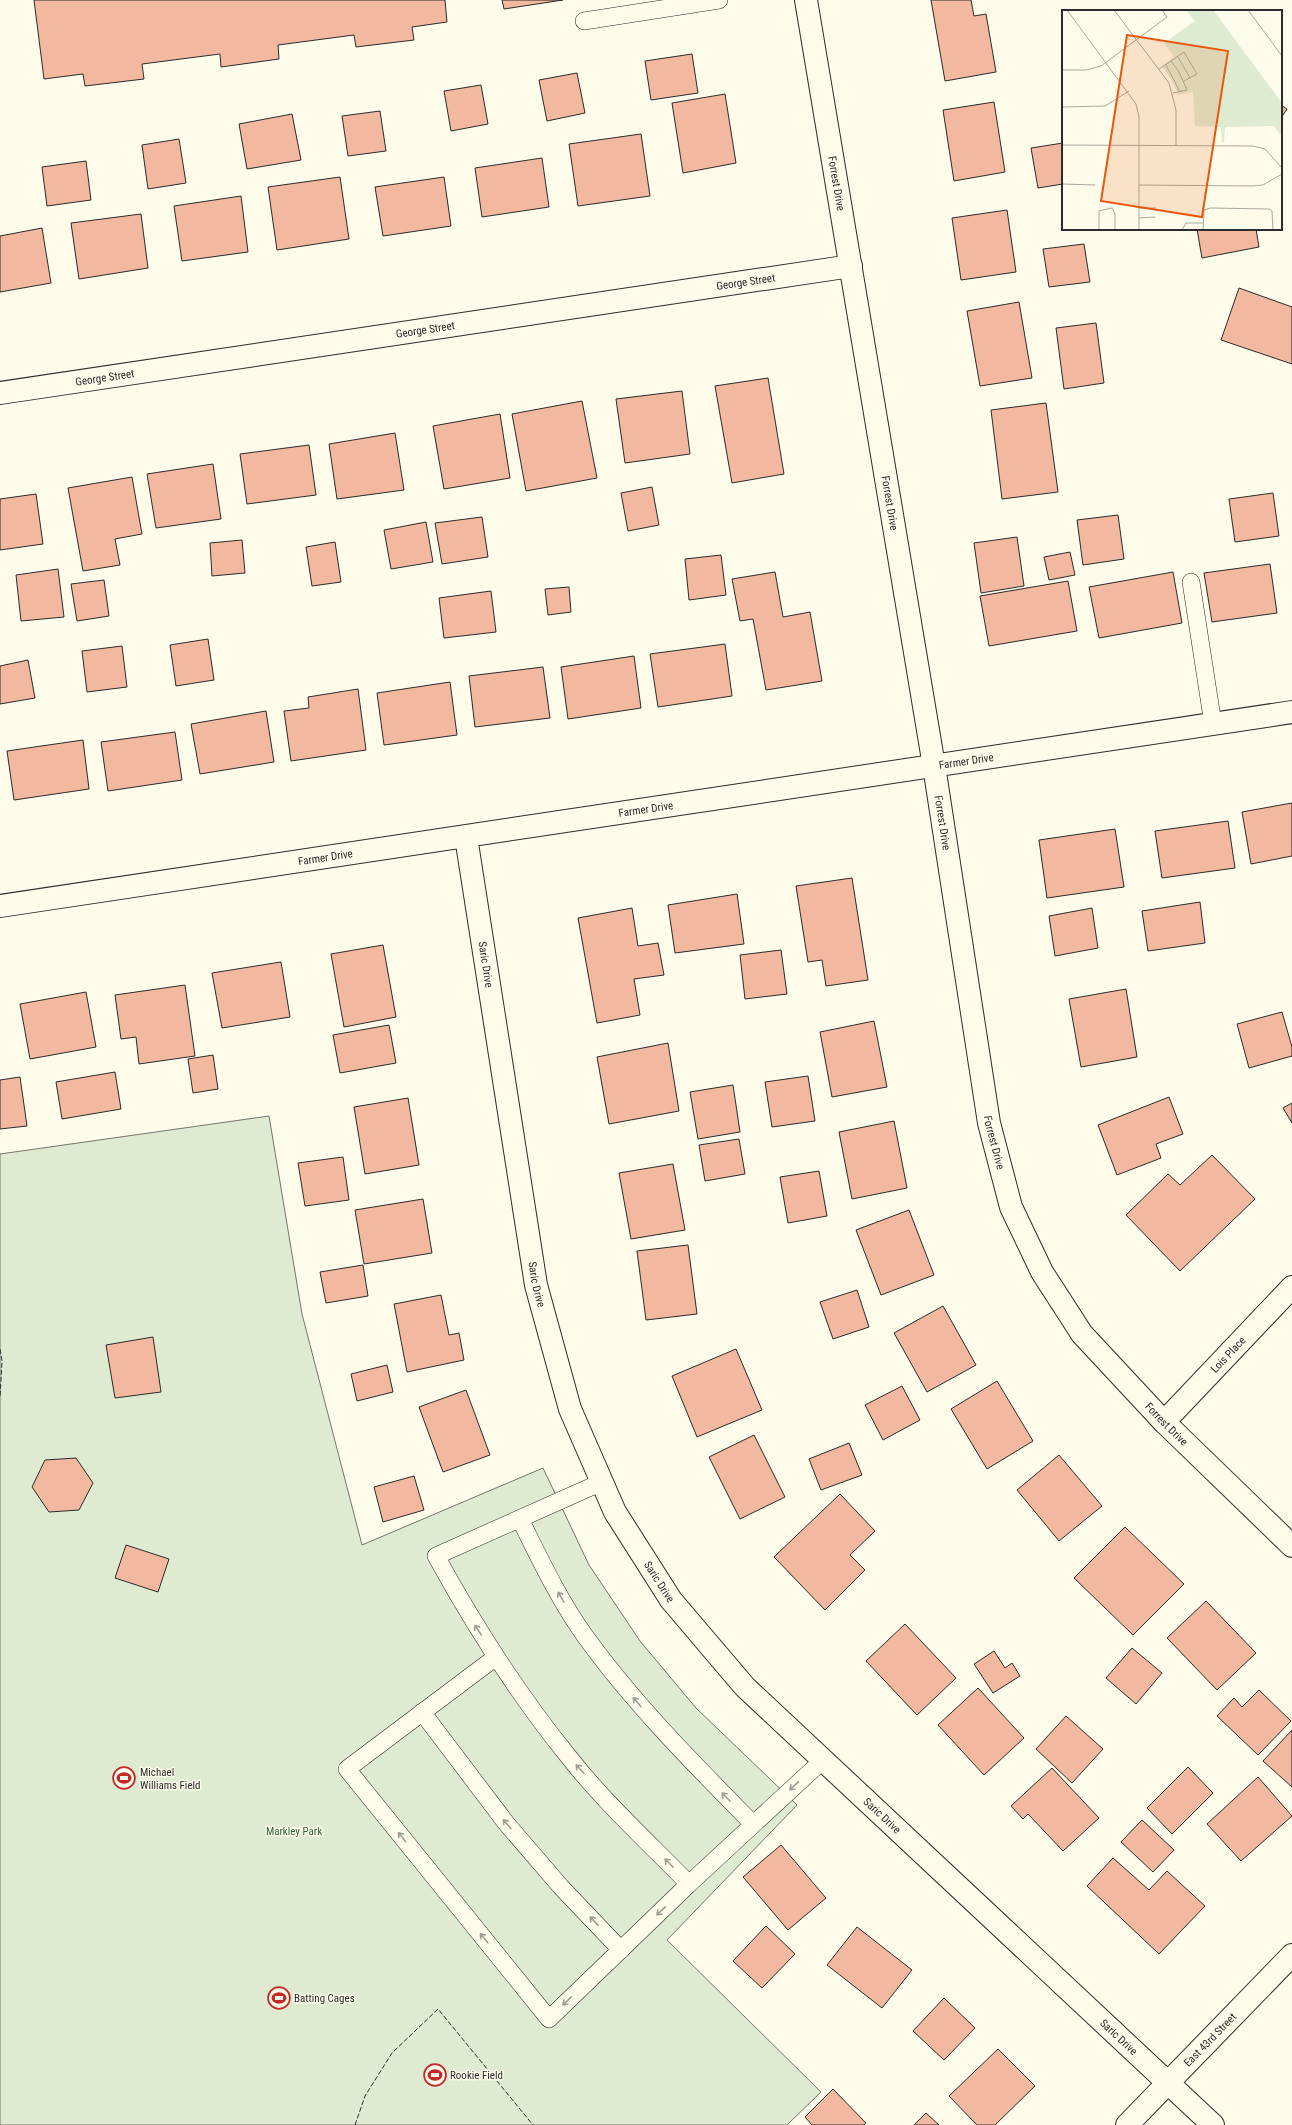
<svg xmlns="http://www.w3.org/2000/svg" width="1292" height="2125" viewBox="0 0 1292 2125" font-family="'Roboto Condensed',sans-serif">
  <rect width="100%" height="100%" fill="#fdfbea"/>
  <polygon fill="#deebd1" stroke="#74746e" points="269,1116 302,1314 362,1545 543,1468 589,1565 640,1641 696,1708 797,1805 667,1940 821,2092 787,2125 0,2125 0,1154"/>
  <g fill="#f2b8a0" stroke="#2b2b2b">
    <polygon points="34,0 445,0 447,22 412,27 414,40 356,47 354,35 278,45 279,59 221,67 220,54 142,64 144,79 85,86 83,74 44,79"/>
    <polygon points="502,0 563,0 504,9"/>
    <polygon points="931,0 971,0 974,16 986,14 996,72 945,81"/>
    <polygon points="692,54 698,93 651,100 645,61"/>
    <polygon points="577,73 585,113 547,121 539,80"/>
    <polygon points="481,85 488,124 451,131 444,91"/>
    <polygon points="725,94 736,163 683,173 672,103"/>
    <polygon points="994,102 1005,172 954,181 943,110"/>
    <polygon points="1281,105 1287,109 1281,118"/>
    <polygon points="380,111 386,151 348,156 342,116"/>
    <polygon points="292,114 301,160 247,169 239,124"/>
    <polygon points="641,134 650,196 578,206 569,144"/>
    <polygon points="179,139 186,183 148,189 142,145"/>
    <polygon points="1063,143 1063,184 1038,188 1031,148"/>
    <polygon points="542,158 549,207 482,217 475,168"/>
    <polygon points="86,161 91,200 47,206 42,167"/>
    <polygon points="340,177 349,239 277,250 268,187"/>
    <polygon points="444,177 451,226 383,236 375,187"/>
    <polygon points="241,196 248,252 182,261 174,206"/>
    <polygon points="1007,210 1016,272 961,280 952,218"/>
    <polygon points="141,214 148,268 79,279 71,223"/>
    <polygon points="42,228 51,283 0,292 0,236"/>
    <polygon points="1197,229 1256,229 1259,247 1202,258"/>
    <polygon points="1084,244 1090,282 1049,287 1043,249"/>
    <polygon points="1239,288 1292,307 1292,364 1221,340"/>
    <polygon points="1019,302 1032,378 980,386 967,311"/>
    <polygon points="1096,323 1104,383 1064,389 1056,328"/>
    <polygon points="768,378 784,474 732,483 715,386"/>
    <polygon points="682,391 690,454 625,463 616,399"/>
    <polygon points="582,401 597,478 526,491 512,414"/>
    <polygon points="1046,403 1058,492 1002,499 991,410"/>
    <polygon points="500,414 510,478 444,489 433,426"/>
    <polygon points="395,433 404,490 337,499 329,444"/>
    <polygon points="309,445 316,495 247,504 240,454"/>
    <polygon points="213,464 221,519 156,528 147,474"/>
    <polygon points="132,477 142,534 115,539 120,565 83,571 68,488"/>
    <polygon points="652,487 659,525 628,531 621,493"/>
    <polygon points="1273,493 1279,536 1235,542 1229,499"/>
    <polygon points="36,494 43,544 0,550 0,499"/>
    <polygon points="1118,515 1124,559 1083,565 1077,520"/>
    <polygon points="482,517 488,557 442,564 435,523"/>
    <polygon points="426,522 433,562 391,569 384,530"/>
    <polygon points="1017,537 1024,586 981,593 974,543"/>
    <polygon points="242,540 245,573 212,576 210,543"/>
    <polygon points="335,542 341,582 312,586 306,547"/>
    <polygon points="1070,552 1075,575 1049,580 1044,557"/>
    <polygon points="721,555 726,595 689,600 685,559"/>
    <polygon points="1270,564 1277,613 1212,622 1204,573"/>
    <polygon points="58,569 64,617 21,621 16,575"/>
    <polygon points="775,572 783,617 810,612 822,681 766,690 753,619 740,621 732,579"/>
    <polygon points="1173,572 1182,623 1099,638 1089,587"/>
    <polygon points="104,580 109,616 77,621 71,584"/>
    <polygon points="1068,581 1077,631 989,646 980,596"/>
    <polygon points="569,587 571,612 548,615 545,589"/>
    <polygon points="491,591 496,632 444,638 439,598"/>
    <polygon points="208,639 214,680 176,686 170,645"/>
    <polygon points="725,644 732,696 658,707 650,654"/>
    <polygon points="122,646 127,687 87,692 82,651"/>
    <polygon points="634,656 641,708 568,719 561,667"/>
    <polygon points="28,660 35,698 0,704 0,666"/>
    <polygon points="543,667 550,718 475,727 469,676"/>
    <polygon points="450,682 457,735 384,745 377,693"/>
    <polygon points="358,689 366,750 291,761 284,711 309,708 308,697"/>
    <polygon points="266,711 274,762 200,774 191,724"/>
    <polygon points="175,732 182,780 108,791 101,742"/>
    <polygon points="83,740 89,789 14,800 7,751"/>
    <polygon points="1292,803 1292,856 1251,864 1242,812"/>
    <polygon points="1228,821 1235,868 1162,878 1155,831"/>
    <polygon points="1115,829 1124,887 1047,898 1039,840"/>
    <polygon points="852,878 868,980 826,986 822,960 808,962 796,886"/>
    <polygon points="737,894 744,944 675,953 668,905"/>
    <polygon points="1200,902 1205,943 1148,951 1142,911"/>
    <polygon points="632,908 638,946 658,943 664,975 634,979 640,1015 597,1023 578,918"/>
    <polygon points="1092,908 1098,948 1055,956 1049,916"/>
    <polygon points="383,945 396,1017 344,1027 331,954"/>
    <polygon points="781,950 787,994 745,999 740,955"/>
    <polygon points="281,962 290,1017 222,1028 212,973"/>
    <polygon points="185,985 195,1056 139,1064 136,1037 121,1039 115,995"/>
    <polygon points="1126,989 1137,1057 1081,1067 1069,999"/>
    <polygon points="86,992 96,1047 30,1059 20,1004"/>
    <polygon points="1282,1012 1292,1047 1292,1056 1249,1068 1237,1024"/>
    <polygon points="874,1021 887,1087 832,1097 820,1032"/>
    <polygon points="389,1025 396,1063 340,1073 333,1035"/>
    <polygon points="668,1043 679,1111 609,1124 597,1057"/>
    <polygon points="213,1055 218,1089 193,1093 188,1059"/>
    <polygon points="115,1072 121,1109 62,1119 56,1082"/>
    <polygon points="808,1076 815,1121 772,1127 765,1082"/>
    <polygon points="20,1077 27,1126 0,1129 0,1080"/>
    <polygon points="733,1085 740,1132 698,1139 690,1092"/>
    <polygon points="1169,1097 1183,1134 1156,1144 1161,1158 1117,1175 1098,1125"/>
    <polygon points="408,1098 419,1165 365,1174 354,1107"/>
    <polygon points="1292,1103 1292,1123 1283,1108"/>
    <polygon points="894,1121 907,1188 852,1199 839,1132"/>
    <polygon points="739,1139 745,1174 705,1181 699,1145"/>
    <polygon points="1212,1155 1255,1199 1180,1271 1126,1215 1168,1174 1180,1185"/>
    <polygon points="343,1157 349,1200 305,1206 298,1163"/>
    <polygon points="673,1164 685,1230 631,1239 619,1173"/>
    <polygon points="819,1171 827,1216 788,1223 780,1177"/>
    <polygon points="423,1199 432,1253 364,1264 355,1210"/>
    <polygon points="909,1210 934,1275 881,1295 856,1230"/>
    <polygon points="688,1245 697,1314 646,1320 637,1251"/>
    <polygon points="363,1265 368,1296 326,1303 320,1272"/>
    <polygon points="857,1290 869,1327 833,1339 820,1302"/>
    <polygon points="441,1295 449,1335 459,1333 464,1360 407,1372 394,1304"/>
    <polygon points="943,1306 976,1365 927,1392 894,1333"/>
    <polygon points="153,1337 161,1392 115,1398 106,1345"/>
    <polygon points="736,1349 762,1410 697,1437 672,1376"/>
    <polygon points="387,1365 393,1392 357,1401 351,1374"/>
    <polygon points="997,1381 1033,1441 987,1469 951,1409"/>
    <polygon points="902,1386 920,1420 883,1440 865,1405"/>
    <polygon points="466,1390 490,1455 443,1472 419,1407"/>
    <polygon points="754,1435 785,1497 740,1519 709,1457"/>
    <polygon points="849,1443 862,1475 821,1490 809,1459"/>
    <polygon points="1059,1455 1102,1506 1059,1541 1017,1490"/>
    <polygon points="76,1458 93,1483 79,1510 49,1512 32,1487 45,1460"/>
    <polygon points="414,1476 424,1510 383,1522 374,1487"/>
    <polygon points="840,1494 875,1531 850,1555 865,1570 825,1610 774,1557"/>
    <polygon points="1125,1527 1184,1584 1133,1635 1074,1578"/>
    <polygon points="126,1545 169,1559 158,1592 115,1578"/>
    <polygon points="1206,1601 1256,1653 1217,1690 1167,1638"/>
    <polygon points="905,1624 956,1678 917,1715 866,1661"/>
    <polygon points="1132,1648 1162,1673 1136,1704 1106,1678"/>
    <polygon points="994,1651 1005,1668 1012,1663 1020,1676 993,1693 974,1664"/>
    <polygon points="978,1688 1024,1738 984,1775 938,1725"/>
    <polygon points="1259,1690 1291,1721 1258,1755 1217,1716 1234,1698 1242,1707"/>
    <polygon points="1066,1716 1103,1749 1072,1783 1036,1749"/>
    <polygon points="1292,1730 1292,1787 1263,1761"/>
    <polygon points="1188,1767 1213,1793 1172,1834 1147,1808"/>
    <polygon points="1052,1768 1099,1818 1063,1851 1028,1814 1023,1819 1011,1806"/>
    <polygon points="1258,1777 1292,1816 1241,1861 1207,1824"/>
    <polygon points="1142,1820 1174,1850 1153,1872 1121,1842"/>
    <polygon points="781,1845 826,1898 788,1930 743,1877"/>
    <polygon points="1113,1858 1149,1890 1167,1871 1205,1906 1159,1954 1087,1886"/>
    <polygon points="766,1926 795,1954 762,1988 733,1961"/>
    <polygon points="857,1927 912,1970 882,2008 827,1965"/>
    <polygon points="944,1998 975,2028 944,2060 913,2031"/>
    <polygon points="998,2049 1035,2086 995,2125 977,2125 949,2096"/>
    <polygon points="833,2089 866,2123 864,2125 812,2125 805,2117"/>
    <polygon points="926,2113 939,2125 914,2125"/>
  </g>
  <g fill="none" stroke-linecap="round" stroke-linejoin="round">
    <g stroke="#2b2b2b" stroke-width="18">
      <g id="service">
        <polyline points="584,21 719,0"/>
        <polyline points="1191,582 1213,724"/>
        <path d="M602,1482L436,1556C475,1627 517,1693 568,1756C604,1802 648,1842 689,1884L823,1760"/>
        <path d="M520,1519C540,1559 559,1600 585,1636C634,1704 694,1764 753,1824"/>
        <polyline points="496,1657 347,1769 549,2019 689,1884"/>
        <polyline points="422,1712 506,1823 561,1887 621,1950"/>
      </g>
    </g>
    <g stroke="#2b2b2b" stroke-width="24">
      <g id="minor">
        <path id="s1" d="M806,0L934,766L989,1123L1011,1207L1042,1272L1082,1334L1164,1422L1292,1546"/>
        <path id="s2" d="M0,393L851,266"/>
        <path id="s3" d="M466,837L536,1285L570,1409L615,1512L671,1600L745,1687L1213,2125"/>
        <path id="s4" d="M0,906L1292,712"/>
        <path id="s5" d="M1164,1422L1292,1287"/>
        <path id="s6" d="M1127,2125L1292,1955"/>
      </g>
    </g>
    <use href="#service" stroke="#fdfbea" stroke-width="17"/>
    <use href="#minor" stroke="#fdfbea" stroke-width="22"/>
    <g stroke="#2b2b2b" stroke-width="1" stroke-dasharray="5 2" stroke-linecap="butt">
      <polyline points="0,1349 2,1361 0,1398"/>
      <polyline points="355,2125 365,2096 392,2053 438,2009 533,2125"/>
    </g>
  </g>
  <defs><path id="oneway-shaft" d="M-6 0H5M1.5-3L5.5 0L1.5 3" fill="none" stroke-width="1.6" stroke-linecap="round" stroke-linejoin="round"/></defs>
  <g stroke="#9e9d94">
    <use href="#oneway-shaft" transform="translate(561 1597) rotate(-121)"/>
    <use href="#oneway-shaft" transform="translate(478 1630) rotate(-124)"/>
    <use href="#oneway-shaft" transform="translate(637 1702) rotate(-131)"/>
    <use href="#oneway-shaft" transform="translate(580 1769) rotate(-132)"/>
    <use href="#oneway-shaft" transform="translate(794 1786) rotate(137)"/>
    <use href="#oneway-shaft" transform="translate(726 1797) rotate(-135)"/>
    <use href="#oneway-shaft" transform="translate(507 1824) rotate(-130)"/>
    <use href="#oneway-shaft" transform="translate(402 1837) rotate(-129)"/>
    <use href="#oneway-shaft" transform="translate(669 1863) rotate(-135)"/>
    <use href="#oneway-shaft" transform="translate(661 1911) rotate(136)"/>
    <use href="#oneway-shaft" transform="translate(594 1921) rotate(-133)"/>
    <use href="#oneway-shaft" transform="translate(484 1938) rotate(-129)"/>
    <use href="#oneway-shaft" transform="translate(567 2001) rotate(136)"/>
  </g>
  <defs>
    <g id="stadium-ring" transform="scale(1.15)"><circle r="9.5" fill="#fdfbea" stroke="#c62828" stroke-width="1.5"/><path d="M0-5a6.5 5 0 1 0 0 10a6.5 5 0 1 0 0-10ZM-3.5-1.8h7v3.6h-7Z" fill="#c62828"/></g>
  </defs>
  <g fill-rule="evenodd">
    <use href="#stadium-ring" x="124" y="1778"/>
    <use href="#stadium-ring" x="279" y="1998"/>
    <use href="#stadium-ring" x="435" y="2075"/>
  </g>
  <g text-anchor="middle" stroke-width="3" stroke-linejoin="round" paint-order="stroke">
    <g font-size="11" fill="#2b2b2b" stroke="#fdfbea">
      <text dy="4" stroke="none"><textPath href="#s1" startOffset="186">Forrest Drive</textPath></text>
      <text dy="4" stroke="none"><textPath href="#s2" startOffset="754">George Street</textPath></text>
      <text dy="4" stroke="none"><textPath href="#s2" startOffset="430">George Street</textPath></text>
      <text dy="4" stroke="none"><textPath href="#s2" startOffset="106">George Street</textPath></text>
      <text dy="4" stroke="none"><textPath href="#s1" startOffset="510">Forrest Drive</textPath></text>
      <text dy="4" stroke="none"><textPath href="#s4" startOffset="977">Farmer Drive</textPath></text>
      <text dy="4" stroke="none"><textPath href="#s4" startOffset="653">Farmer Drive</textPath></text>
      <text dy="4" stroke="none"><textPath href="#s1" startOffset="834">Forrest Drive</textPath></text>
      <text dy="4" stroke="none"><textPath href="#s4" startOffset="329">Farmer Drive</textPath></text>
      <text dy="4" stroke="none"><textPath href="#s3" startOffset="129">Saric Drive</textPath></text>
      <text dy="4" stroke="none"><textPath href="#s1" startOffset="1158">Forrest Drive</textPath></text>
      <text dy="4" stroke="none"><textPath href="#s3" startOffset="453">Saric Drive</textPath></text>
      <text dy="4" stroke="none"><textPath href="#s5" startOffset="93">Lois Place</textPath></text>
      <text dy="4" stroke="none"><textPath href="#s1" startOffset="1494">Forrest Drive</textPath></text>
      <text dy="4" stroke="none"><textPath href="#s3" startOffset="777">Saric Drive</textPath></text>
      <text dy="4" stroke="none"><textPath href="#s3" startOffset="1101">Saric Drive</textPath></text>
      <text dy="4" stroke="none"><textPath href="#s3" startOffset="1425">Saric Drive</textPath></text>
      <text dy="4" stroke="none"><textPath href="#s6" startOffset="119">East 43rd Street</textPath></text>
    </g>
    <g font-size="11" fill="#2b2b2b" stroke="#fdfbea" text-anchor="start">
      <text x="140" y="1776">Michael<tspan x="140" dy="13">Williams Field</tspan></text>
      <text x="294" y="2002">Batting Cages</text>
      <text x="450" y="2079">Rookie Field</text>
    </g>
    <g font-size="11" fill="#34623c" stroke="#fdfbea">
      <text x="294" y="1835">Markley Park</text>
    </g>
  </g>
  <g transform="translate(1062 10)">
    <rect width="220" height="220" fill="#fdfbea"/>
    <path d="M124,0H151L220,93V127L212,116L163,117L162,132H160L159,117L133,116L131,82L116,85L110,71L100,56L112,47L102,33L133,11Z" fill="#deebd1"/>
    <path fill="none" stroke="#a9a89e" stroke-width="1" d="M5,0L74,94L77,107V220M52,0L107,73L114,100V136M186,0L220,46M116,47L128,68M109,51L122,42L135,64L122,71M104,55L118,82M97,59L109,51L117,62L125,80L111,83M0,60H24L39,56L105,7L100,0M0,97L43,96L67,81M0,135L191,136L203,139L220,158M0,174L33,175M77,175L191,176L201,175L220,164M77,198H94M77,208L93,207M37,220V201L50,198L53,204V220M120,220L124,213H142M141,220L142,200L148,198L207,199L210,201L211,220"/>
    <path fill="#e8590c" fill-opacity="0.15" stroke="#e8590c" stroke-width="2" d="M65,25L166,41L140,207L39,191Z"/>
    <rect width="220" height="220" fill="none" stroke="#2b2b2b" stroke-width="2"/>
  </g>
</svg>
